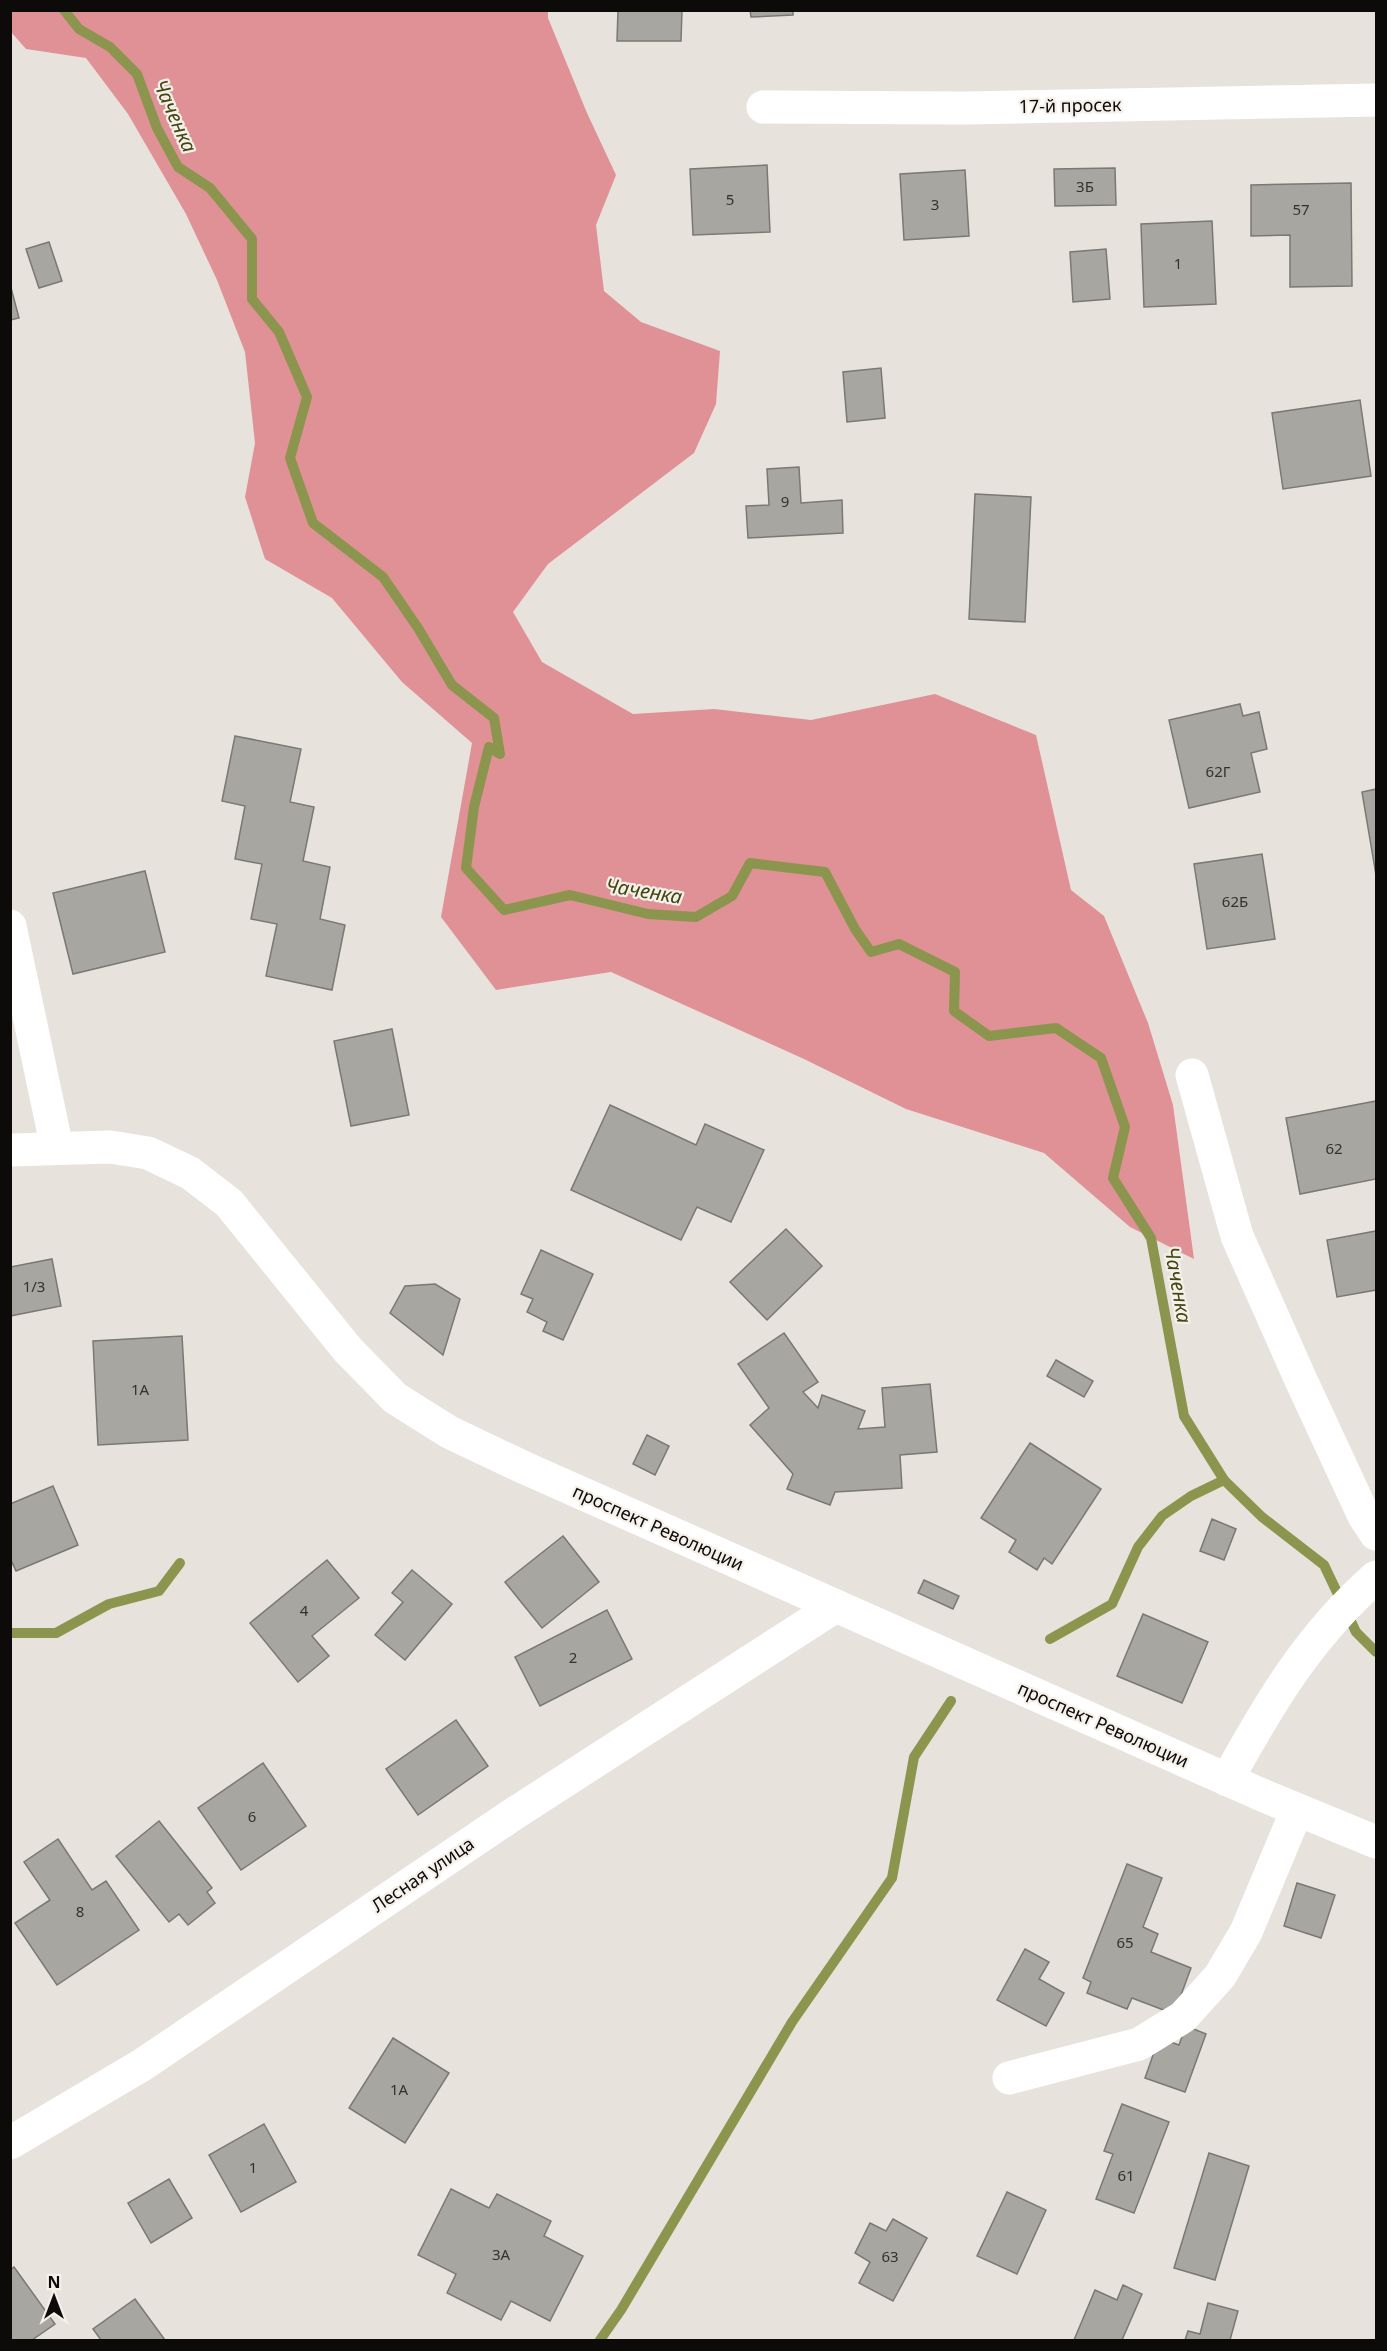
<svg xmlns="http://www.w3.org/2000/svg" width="1387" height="2351" viewBox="0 0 1387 2351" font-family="'Noto Sans',sans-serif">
  <rect width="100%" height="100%" fill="#e8e2dd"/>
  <polygon fill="#df9195" points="11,10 548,11 548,18 587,113 616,175 596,225 604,291 641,322 720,351 716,404 694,453 548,564 513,612 542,662 633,714 714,709 811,720 935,694 1036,735 1071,890 1104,916 1148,1023 1173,1105 1194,1259 1130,1227 1044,1153 906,1109 804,1059 611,972 496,990 441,917 472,743 402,682 332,598 265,559 245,497 255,443 245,352 217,280 186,214 128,114 86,58 26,49 11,32"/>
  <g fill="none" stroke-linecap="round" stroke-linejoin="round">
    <g stroke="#8c954e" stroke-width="10">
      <polyline points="64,10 79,29 110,47 137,74 157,128 178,167 210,188 252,239 252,299 279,332 307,397 290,458 313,523 383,577 418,628 452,685 494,718 500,754 489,747 474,807 466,868 504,910 570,895 648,914 696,917 732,896 750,863 825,872 855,929 871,952 899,944 955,972 954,1011 989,1036 1056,1028 1101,1058 1125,1127 1113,1178 1151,1238 1184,1416 1224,1480 1262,1517 1324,1565 1356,1632 1376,1652"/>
      <polyline points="10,1633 56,1633 109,1604 159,1591 180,1563"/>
      <polyline points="1050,1639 1112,1604 1138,1547 1162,1516 1191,1496 1224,1480"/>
      <polyline points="600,2340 621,2310 792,2022 892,1878 914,1757 951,1701"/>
    </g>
  </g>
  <g fill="#a8a6a0" stroke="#7a7872" stroke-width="1.5">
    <polygon points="618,10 682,10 681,41 617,41"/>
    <polygon points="750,10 793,10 793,15 751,17"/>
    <polygon points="767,165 770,232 693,235 690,169"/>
    <polygon points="1115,168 1116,205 1055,206 1054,169"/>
    <polygon points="965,170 969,236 904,240 900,174"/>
    <polygon points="1351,183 1352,286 1290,287 1290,235 1251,236 1251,185"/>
    <polygon points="1212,221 1216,304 1144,307 1141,224"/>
    <polygon points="49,242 62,281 39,288 26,249"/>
    <polygon points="1106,249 1110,299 1073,302 1070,252"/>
    <polygon points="10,284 19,318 10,320"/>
    <polygon points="881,368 885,418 847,422 843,372"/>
    <polygon points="1360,400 1371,476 1283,489 1272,413"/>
    <polygon points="799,467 801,503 842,500 843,533 748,538 746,506 769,505 767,469"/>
    <polygon points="975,494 1031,497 1025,622 969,619"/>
    <polygon points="1240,704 1243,716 1259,712 1267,749 1251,753 1260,792 1189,808 1169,720"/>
    <polygon points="235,736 301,749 290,802 314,807 303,861 330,867 320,919 345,925 332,990 266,976 277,924 251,919 262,864 235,859 245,806 222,801"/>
    <polygon points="1376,789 1376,875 1362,792"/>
    <polygon points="1262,854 1275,939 1207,949 1194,864"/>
    <polygon points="145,871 165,952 73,974 53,893"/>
    <polygon points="392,1029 409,1115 351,1126 334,1041"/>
    <polygon points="1376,1101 1376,1179 1300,1194 1286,1118"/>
    <polygon points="610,1105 696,1145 705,1124 764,1150 731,1222 697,1207 681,1240 571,1190"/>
    <polygon points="786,1229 822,1266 767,1320 730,1282"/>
    <polygon points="1376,1231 1376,1290 1337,1297 1327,1240"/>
    <polygon points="541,1250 593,1274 563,1340 543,1331 547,1322 527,1312 533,1299 521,1294"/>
    <polygon points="52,1259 61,1306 10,1316 10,1267"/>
    <polygon points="435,1284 460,1299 443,1355 390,1313 405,1286"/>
    <polygon points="784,1333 818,1382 803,1392 818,1408 822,1395 865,1411 858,1429 885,1427 882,1388 930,1384 937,1452 900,1455 902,1488 835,1492 830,1505 787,1489 793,1474 750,1425 769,1408 738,1364"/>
    <polygon points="182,1336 188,1440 98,1445 93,1341"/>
    <polygon points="1056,1360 1093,1381 1084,1397 1047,1376"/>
    <polygon points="647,1435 669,1446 655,1475 633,1464"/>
    <polygon points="1030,1443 1101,1489 1052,1564 1044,1558 1037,1570 1009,1552 1016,1540 981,1518"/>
    <polygon points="53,1486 78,1545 16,1571 10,1558 10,1504"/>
    <polygon points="1212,1519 1236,1529 1224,1560 1200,1551"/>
    <polygon points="563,1536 599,1582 542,1628 505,1582"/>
    <polygon points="327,1560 359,1598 312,1636 329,1656 298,1682 250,1623"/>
    <polygon points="412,1570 452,1604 405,1660 375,1635 403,1602 392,1593"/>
    <polygon points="924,1580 959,1596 953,1609 918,1593"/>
    <polygon points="607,1610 632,1659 540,1706 515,1657"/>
    <polygon points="1143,1614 1208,1642 1182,1703 1117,1676"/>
    <polygon points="456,1720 488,1766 418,1815 386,1769"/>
    <polygon points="263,1763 306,1826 241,1870 198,1808"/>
    <polygon points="159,1821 212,1888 207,1892 215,1903 188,1925 179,1914 169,1922 116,1856"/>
    <polygon points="58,1839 92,1890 106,1881 139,1930 57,1985 15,1923 50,1900 24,1862"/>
    <polygon points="1127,1864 1162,1878 1143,1927 1158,1934 1151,1952 1191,1968 1174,2014 1132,1998 1127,2009 1087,1993 1091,1982 1083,1978"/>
    <polygon points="1297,1883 1335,1895 1321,1938 1284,1926"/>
    <polygon points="1025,1949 1049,1962 1039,1979 1064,1993 1046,2026 997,2000"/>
    <polygon points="1186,2026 1206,2034 1185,2092 1145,2078 1159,2038 1179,2045"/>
    <polygon points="393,2038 449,2073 405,2143 349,2108"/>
    <polygon points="1122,2104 1169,2122 1134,2213 1096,2199 1113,2154 1104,2151"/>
    <polygon points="264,2124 296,2182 241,2212 209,2155"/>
    <polygon points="1209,2153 1249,2166 1215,2280 1174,2268"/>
    <polygon points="169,2179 192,2218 151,2243 128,2203"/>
    <polygon points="451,2189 489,2208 497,2194 551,2221 544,2236 583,2256 550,2321 511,2301 501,2320 447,2293 456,2274 418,2255"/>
    <polygon points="1007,2192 1046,2210 1017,2274 977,2256"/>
    <polygon points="893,2219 927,2238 893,2301 859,2283 870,2262 855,2253 870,2223 886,2231"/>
    <polygon points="14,2267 55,2324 32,2340 10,2340 10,2270"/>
    <polygon points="1123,2285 1142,2294 1122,2340 1074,2340 1095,2290 1117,2300"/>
    <polygon points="135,2299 165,2340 101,2340 93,2329"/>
    <polygon points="1208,2303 1238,2311 1230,2340 1185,2340 1188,2331 1200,2334"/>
  </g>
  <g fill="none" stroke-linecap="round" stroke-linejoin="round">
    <g stroke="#fff" stroke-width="33">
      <polyline points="763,107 966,108 1376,100"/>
      <polyline points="10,926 57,1148"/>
      <polyline points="1192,1075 1237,1236 1300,1378 1364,1516 1376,1534"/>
      <polyline points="10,1150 110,1147 148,1153 190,1173 229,1203 348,1350 395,1398 449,1432 525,1468 1262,1795 1376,1842"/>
      <path d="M1227,1780C1270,1702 1309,1636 1376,1577"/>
      <polyline points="1009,2078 1139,2044 1183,2017 1220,1976 1246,1932 1297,1810"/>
      <polyline points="10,2143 142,2065 515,1813 836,1606"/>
    </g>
  </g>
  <g text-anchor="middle" stroke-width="4.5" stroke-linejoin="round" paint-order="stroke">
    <g font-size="15" fill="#343230">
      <text x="1085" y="192">3Б</text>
      <text x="730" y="205">5</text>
      <text x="935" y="210">3</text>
      <text x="1301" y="215">57</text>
      <text x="1178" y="269">1</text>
      <text x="785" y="507">9</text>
      <text x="1218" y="777">62Г</text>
      <text x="1235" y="907">62Б</text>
      <text x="1334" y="1154">62</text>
      <text x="34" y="1292">1/3</text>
      <text x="140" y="1395">1А</text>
      <text x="304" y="1616">4</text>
      <text x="573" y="1663">2</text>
      <text x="252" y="1822">6</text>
      <text x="80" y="1917">8</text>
      <text x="1125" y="1948">65</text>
      <text x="399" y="2095">1А</text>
      <text x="253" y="2173">1</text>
      <text x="1126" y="2181">61</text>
      <text x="501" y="2260">3А</text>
      <text x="890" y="2262">63</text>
    </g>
    <g font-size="18" fill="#0d0b0a" stroke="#f5f0ea">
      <text transform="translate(1070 106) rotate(-1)" y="6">17-й просек</text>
      <text transform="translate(658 1528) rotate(24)" y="6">проспект Революции</text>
      <text transform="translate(1103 1725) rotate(24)" y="6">проспект Революции</text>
      <text transform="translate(423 1875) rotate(-34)" y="6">Лесная улица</text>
    </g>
    <g font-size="20" font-style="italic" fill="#40460f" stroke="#f5f0ea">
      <text transform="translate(175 116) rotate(66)" y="7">Чаченка</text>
      <text transform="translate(644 891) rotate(9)" y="7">Чаченка</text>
      <text transform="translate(1178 1285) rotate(80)" y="7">Чаченка</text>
    </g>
  </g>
  <rect width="1387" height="2351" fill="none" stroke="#0d0b0a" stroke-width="24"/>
  <g transform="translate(54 2297)" stroke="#f5f0ea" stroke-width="4.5" paint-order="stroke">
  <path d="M0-4.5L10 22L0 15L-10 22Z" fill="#0d0b0a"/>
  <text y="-9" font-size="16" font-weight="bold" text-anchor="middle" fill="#0d0b0a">N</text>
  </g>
</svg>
